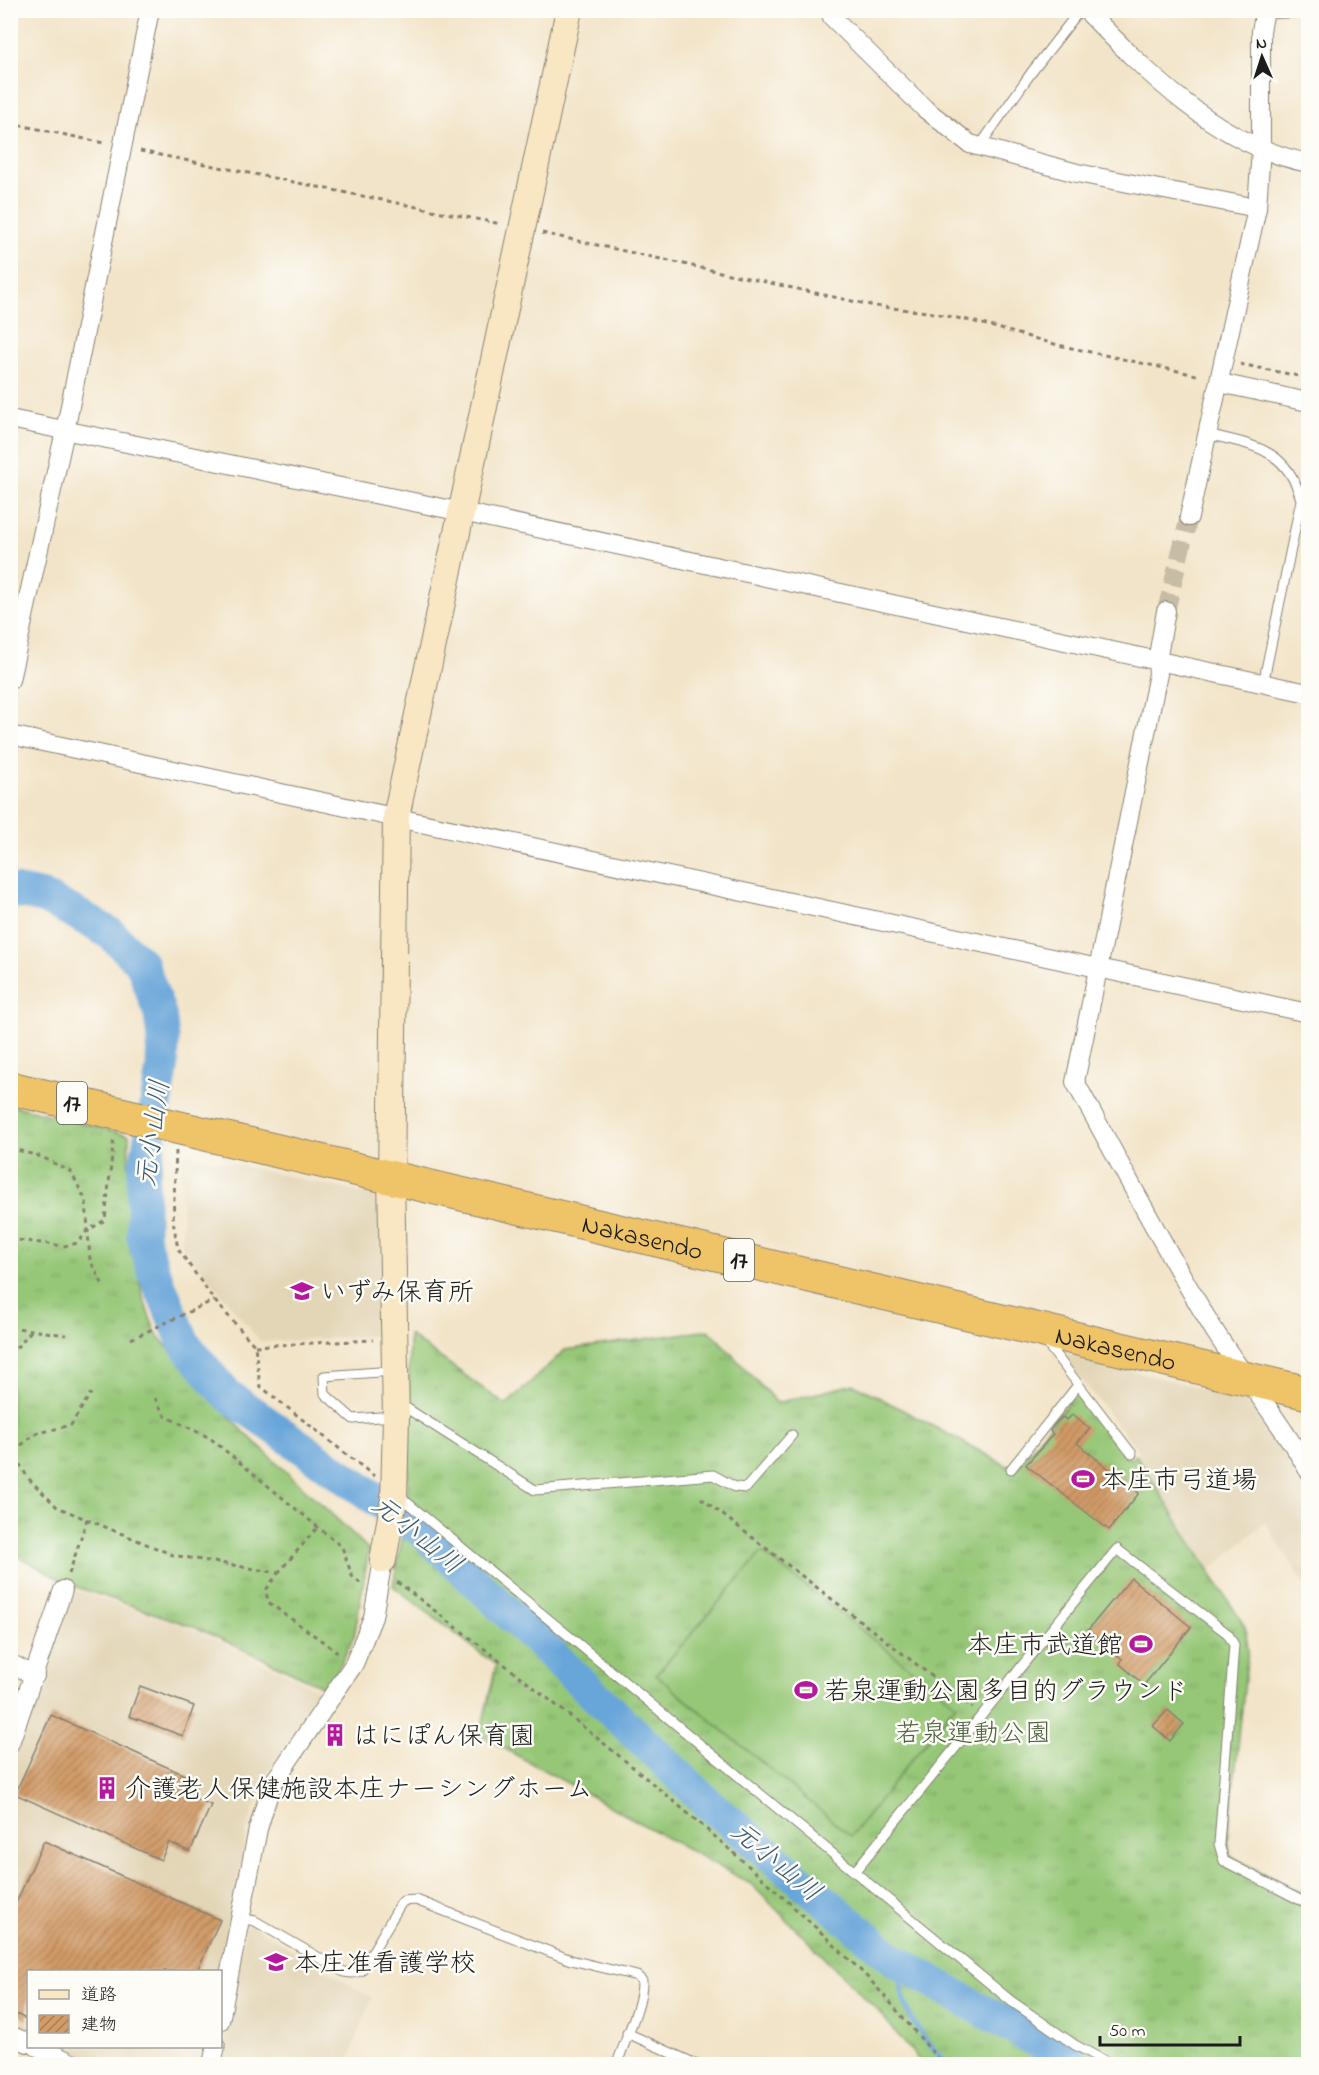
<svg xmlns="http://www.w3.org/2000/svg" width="1319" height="2075" viewBox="0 0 1319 2075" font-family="'Indie Flower','Klee One',sans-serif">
  <defs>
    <pattern id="grass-tufts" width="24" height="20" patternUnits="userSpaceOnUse" patternTransform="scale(1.5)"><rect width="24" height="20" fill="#96c777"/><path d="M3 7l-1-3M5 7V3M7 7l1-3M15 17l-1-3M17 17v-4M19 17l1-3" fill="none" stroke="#81aa66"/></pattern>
    <pattern id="building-hatch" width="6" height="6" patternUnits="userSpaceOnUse" patternTransform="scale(1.5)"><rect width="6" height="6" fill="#d29b67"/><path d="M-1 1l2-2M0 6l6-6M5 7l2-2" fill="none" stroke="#aa7e54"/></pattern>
  </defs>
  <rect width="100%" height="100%" fill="#fdfcf7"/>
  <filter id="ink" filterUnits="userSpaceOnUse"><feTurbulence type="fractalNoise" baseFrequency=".0167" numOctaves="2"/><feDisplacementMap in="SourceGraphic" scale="12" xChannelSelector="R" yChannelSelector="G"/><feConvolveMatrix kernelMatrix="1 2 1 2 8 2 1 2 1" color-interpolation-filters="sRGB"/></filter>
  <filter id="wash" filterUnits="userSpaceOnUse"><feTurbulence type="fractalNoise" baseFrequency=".008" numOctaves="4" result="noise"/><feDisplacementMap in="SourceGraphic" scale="24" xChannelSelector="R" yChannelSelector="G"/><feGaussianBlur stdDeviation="1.35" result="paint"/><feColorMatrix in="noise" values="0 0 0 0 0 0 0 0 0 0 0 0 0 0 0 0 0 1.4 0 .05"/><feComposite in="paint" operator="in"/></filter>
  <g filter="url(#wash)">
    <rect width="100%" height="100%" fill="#f2e4c8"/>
    <g fill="#e3d6b7">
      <polygon points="181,1152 374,1196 381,1206 386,1335 261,1342 183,1247"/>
      <polygon points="1060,1352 1254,1402 1308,1495 1308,1590 1265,1522 1209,1571 1136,1455 1139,1452"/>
      <polygon points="69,1588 197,1631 324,1692 271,1767 262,1787 247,1830 221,1979 220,1972 28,1972 28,2037 11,2028 10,1758"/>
      <polygon points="252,1925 372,1998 347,2064 219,2064 246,1926"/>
      <polygon points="49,2047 207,2047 204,2064 87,2064"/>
    </g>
    <g fill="url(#grass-tufts)" stroke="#59724a" stroke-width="1.5">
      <path d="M11,1105L129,1135C127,1195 130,1271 154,1328C160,1342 176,1355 185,1367C239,1434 308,1489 369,1550L354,1637L328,1689L197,1628L68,1584L11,1552Z"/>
      <polygon points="709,1330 777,1403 854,1384 1015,1470 1078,1390 1129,1459 1136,1455 1245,1627 1248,1650 1228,1841 1230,1856 1308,1897 1308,2064 922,2064 880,2013 751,1884 480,1735 496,1665 393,1586 408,1507 409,1335 506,1405 565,1350"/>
    </g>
    <polygon fill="#96c777" stroke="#59724a" stroke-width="1.5" points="762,1552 956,1704 851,1836 656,1675"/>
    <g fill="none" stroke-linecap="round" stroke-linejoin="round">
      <path stroke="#67a5d9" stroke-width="5" d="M895,1960C906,2012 909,2026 948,2064"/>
      <polyline stroke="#67a5d9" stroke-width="33" points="10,890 43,897 73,912 111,934 142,964 160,1014 163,1039 162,1069 143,1178 143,1237 153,1270 184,1343 226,1394 424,1533 708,1803 895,1960 1076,2064"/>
    </g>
    <g id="blocks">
      <g fill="url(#building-hatch)">
        <polygon points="1073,1414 1090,1429 1077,1443 1139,1493 1109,1530 1026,1465 1053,1434 1050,1431 1055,1424 1062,1417 1067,1420"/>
        <polygon points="1131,1578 1191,1627 1144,1685 1120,1664 1122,1659 1088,1630"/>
        <polygon points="140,1686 194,1706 183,1736 129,1716"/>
        <polygon points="1168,1710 1184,1724 1170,1741 1153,1726"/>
        <polygon points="51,1715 198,1781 191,1797 211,1805 190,1852 169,1842 161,1860 15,1794"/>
        <polygon points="44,1841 220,1920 197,1971 28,1971 28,2020 10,2011 10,1916"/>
      </g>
    </g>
  </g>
  <g filter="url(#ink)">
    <use href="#blocks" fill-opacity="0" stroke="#878072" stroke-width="1.5"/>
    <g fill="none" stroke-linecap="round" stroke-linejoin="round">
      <polyline stroke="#c7bca6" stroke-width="18" stroke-dasharray="18 9" stroke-linecap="butt" points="1166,611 1189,517"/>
      <g stroke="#878072" stroke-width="11">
        <g id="lane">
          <polyline points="1265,14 1308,12"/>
          <polyline points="979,147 1031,73 1080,10"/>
          <path d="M1206,434C1252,445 1288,448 1301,500L1263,684"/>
          <polyline points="1044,1340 1132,1454"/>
          <polyline points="393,1371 324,1376 325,1394 353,1419 394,1416"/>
          <polyline points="400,1404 535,1490 713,1475 735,1487 746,1488 792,1435"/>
          <polyline points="1011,1469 1078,1385"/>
          <polyline points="398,1495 1011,2001 1075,2045 1111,2064"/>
          <polyline points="855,1871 1117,1549 1228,1634 1234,1645 1219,1844 1224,1861 1308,1904"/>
          <path d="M241,1918L255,1921L344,1972L352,1973L361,1971L400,1905L403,1901L416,1900L571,1960L637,1976L642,1981C643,2003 624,2042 617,2064"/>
          <polyline points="627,2033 696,2064"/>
        </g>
      </g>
      <g stroke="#878072" stroke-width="20">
        <g id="street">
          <polyline points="830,10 832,17 925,109 970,144 1077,173 1257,208"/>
          <path d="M1086,10C1148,74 1218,145 1308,163"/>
          <polyline points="1220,383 1308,402"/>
          <polyline points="10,419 462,512 1308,693"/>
          <polyline points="1189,517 1257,208 1261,149 1261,31 1265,10"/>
          <path d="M1166,611L1157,661L1158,674L1075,1082C1121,1164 1164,1249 1214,1330C1244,1378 1281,1421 1308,1470"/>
          <polyline points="10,680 65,431 150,10"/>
          <polyline points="10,735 1308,1013"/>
          <polyline points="10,1663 35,1676"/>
          <polyline points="10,1743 63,1590"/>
          <polyline points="220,2021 258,1829 271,1786 354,1664 373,1617 383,1560"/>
          <polyline points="10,2035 28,2043"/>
          <polyline points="36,2046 74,2064"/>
          <polyline points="212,2064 216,2046"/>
        </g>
      </g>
      <g stroke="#878072" stroke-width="28">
        <polyline id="secondary" points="383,1560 394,1500 396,1416 391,1178 396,817 569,10"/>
      </g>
      <g stroke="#878072" stroke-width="35">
        <g id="highway">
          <path id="s1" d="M10,1088L1308,1393"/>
        </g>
      </g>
      <g stroke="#878072" stroke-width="3" stroke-dasharray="4.5 4.5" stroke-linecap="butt">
        <polyline points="10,123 104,143"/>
        <polyline points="140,151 501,224"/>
        <polyline points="542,233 875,306 928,312 972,321 1058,345 1201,376"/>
        <polyline points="1240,364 1308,378"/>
        <polyline points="10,1148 42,1157 71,1172 86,1201 90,1260 104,1287"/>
        <polyline points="176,1151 173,1221 178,1249 214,1300 255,1346 260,1386 374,1476"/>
        <polyline points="10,1239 64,1246 78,1243 87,1231 105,1220 114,1137"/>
        <polyline points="10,1327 66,1335"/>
        <polyline points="131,1339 214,1300"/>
        <polyline points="255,1346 373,1340"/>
        <polyline points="10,1355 32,1330"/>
        <polyline points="155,1398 165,1416 210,1438 342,1547 352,1576 360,1583"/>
        <polyline points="10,1448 28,1478 57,1507 173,1555 278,1573 266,1590 268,1602 340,1654"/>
        <polyline points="14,1451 35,1434 71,1425 91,1393"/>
        <polyline points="701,1498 973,1708"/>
        <polyline points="278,1573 317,1528"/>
        <polyline points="69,1574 87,1519"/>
        <path d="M397,1582C558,1704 711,1825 856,1966C887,1996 914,2032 943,2064"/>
      </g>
      <use href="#lane" stroke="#fff" stroke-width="9"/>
      <use href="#street" stroke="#fff" stroke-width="18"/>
      <use href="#secondary" stroke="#f9e7c3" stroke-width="26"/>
      <use href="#highway" stroke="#efc469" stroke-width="33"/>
    </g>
  </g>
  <defs>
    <g id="school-bare" transform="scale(1.8)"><path d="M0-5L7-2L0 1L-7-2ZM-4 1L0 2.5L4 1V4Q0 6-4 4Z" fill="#b5179e" stroke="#fdfcf7" stroke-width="2.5" paint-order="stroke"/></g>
    <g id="stadium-bare" transform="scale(1.8)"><path d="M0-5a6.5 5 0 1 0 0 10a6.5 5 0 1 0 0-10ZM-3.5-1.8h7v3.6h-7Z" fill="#b5179e" stroke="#fdfcf7" stroke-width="2.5" paint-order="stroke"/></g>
    <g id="building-bare" transform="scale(1.8)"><path d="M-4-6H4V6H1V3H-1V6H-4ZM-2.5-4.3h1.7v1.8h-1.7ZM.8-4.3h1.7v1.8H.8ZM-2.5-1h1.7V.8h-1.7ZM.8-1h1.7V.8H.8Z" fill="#b5179e" stroke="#fdfcf7" stroke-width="2.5" paint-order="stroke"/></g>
    <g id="university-bare" transform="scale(1.8)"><path d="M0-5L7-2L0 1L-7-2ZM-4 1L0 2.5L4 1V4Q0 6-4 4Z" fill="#b5179e" stroke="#fdfcf7" stroke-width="2.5" paint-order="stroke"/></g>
  </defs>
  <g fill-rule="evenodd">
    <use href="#school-bare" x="302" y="1291"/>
    <use href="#stadium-bare" x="1083" y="1479"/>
    <use href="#stadium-bare" x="1141" y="1644"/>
    <use href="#stadium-bare" x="806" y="1690"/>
    <use href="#building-bare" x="335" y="1735"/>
    <use href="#building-bare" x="107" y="1788"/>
    <use href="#university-bare" x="276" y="1962"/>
  </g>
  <g text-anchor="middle" stroke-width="5" stroke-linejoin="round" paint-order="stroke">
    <g fill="#fdfcf7" stroke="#605f5e" stroke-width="1.5">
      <rect x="57" y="1082" width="30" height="42" rx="4.5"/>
      <rect x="724" y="1239" width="30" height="42" rx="4.5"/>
    </g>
    <g font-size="24" font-weight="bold" fill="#1c1c1c">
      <text x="72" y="1111">17</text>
      <text x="739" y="1268">17</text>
    </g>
    <g font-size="26" fill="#1c1c1c" stroke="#fdfcf7">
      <text dy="9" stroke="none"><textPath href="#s1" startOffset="650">Nakasendo</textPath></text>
      <text dy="9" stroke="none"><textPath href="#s1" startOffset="1136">Nakasendo</textPath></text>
    </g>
    <g font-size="26" fill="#1c1c1c" stroke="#fdfcf7" text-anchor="start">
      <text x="320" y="1300">いずみ保育所</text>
      <text x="1101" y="1488">本庄市弓道場</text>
      <text x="1123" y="1653" text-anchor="end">本庄市武道館</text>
      <text x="824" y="1699">若泉運動公園多目的グラウンド</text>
      <text x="353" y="1744">はにぽん保育園</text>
      <text x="125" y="1797">介護老人保健施設本庄ナーシングホーム</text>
      <text x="294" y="1971">本庄准看護学校</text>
    </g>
    <g font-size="26" fill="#4d6040" stroke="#fdfcf7">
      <text x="973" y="1741">若泉運動公園</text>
    </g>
    <g font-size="27" font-style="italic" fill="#3e5a71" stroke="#fdfcf7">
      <text transform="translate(152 1133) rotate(-82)" y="9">元小山川</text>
      <text transform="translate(418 1534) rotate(39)" y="9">元小山川</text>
      <text transform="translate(777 1861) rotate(40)" y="9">元小山川</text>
    </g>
  </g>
  <rect width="1319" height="2075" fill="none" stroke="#fdfcf7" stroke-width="36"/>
  <rect x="27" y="1970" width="195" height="78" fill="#fdfcf7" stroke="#a3a29f" stroke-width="1.5"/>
  <rect x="39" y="1990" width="30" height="9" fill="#f9e7c3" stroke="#a3a29f" stroke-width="1.5"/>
  <text x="81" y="2000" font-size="18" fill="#1c1c1c">道路</text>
  <rect x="39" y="2015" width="30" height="18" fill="url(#building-hatch)" stroke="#a3a29f" stroke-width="1.5"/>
  <text x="81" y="2030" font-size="18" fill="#1c1c1c">建物</text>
  <g transform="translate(1262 57) rotate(357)" stroke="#fdfcf7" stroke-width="4.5" paint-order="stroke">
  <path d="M0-4.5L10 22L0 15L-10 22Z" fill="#1c1c1c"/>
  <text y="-9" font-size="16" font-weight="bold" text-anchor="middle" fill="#1c1c1c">N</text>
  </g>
  <path d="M1100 2036v9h140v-9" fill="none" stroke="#1c1c1c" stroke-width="3"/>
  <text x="1109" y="2036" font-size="18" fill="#1c1c1c" stroke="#fdfcf7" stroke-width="4.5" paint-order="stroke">50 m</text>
</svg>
